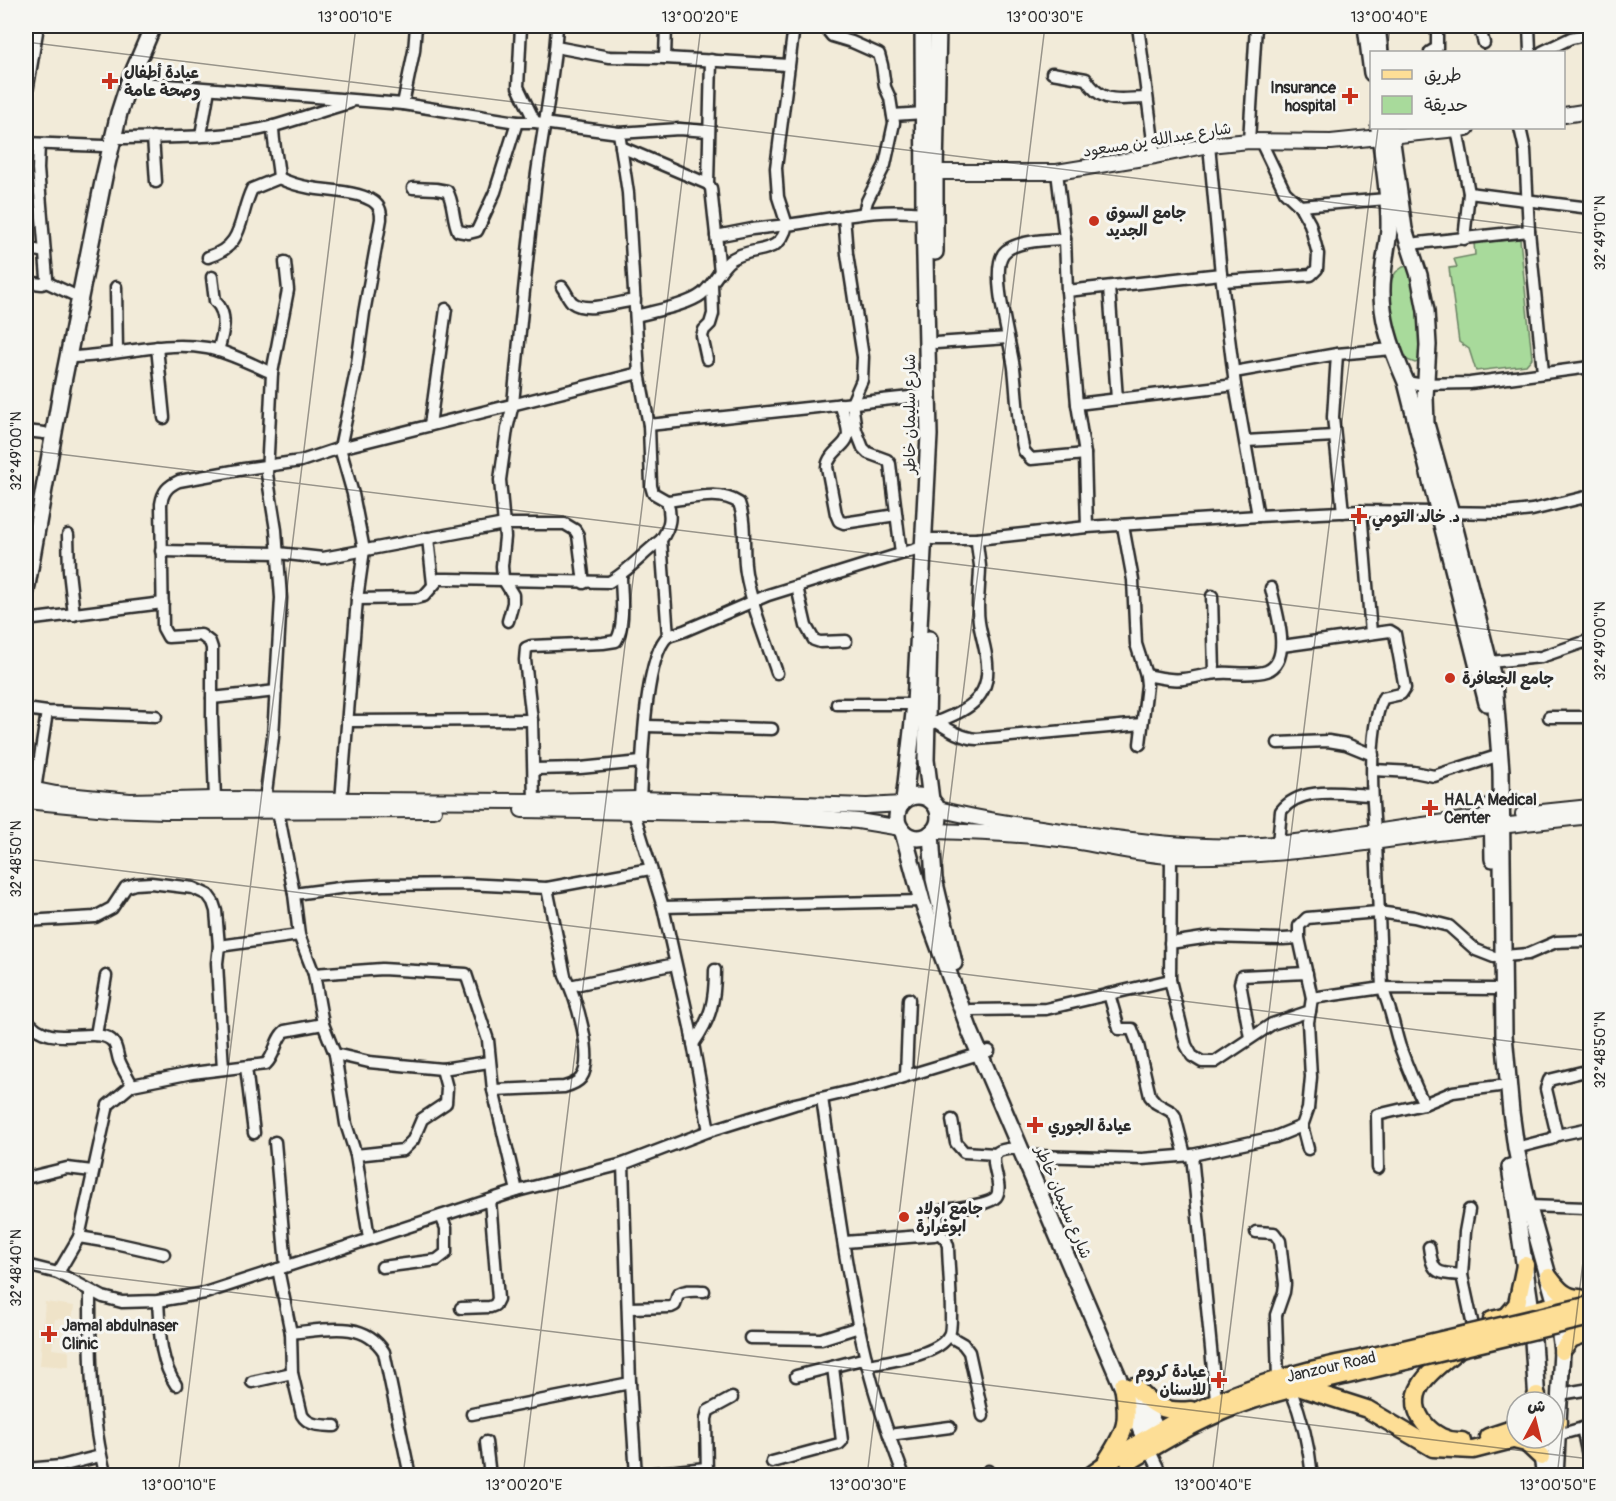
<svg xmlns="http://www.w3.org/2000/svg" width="1616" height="1501" viewBox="0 0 1616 1501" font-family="Pangolin,'Playpen Sans Arabic',sans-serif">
  <rect width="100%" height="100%" fill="#f2ebd9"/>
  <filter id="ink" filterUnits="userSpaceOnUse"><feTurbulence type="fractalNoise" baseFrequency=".0167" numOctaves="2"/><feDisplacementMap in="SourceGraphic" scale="12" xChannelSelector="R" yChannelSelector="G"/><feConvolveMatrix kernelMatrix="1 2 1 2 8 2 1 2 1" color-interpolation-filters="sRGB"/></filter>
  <g filter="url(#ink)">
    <polygon fill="#efe3c8" points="45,1302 74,1306 72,1320 55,1319 53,1328 56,1329 55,1340 53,1340 52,1349 69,1351 69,1367 40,1365"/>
    <g fill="#a8da9b" stroke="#6a8263" stroke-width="1.5">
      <polygon points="1520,239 1532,358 1526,365 1476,371 1469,349 1459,342 1449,268 1457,267 1454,259 1475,255 1474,243"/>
      <polygon points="1408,266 1414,270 1424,360 1415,363 1402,358 1393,338 1388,285 1396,272 1403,267"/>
    </g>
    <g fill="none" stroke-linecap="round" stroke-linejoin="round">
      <g stroke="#2b2b2b" stroke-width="15">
        <g id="minor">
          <polyline points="521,26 518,87 535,122"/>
          <polyline points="824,26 832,36 852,42 879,54 882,65 885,87 890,98 894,123 885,165 867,201 864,212"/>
          <polyline points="1138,26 1155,156"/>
          <polyline points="1479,26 1484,43"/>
          <polyline points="1529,26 1530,52"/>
          <polyline points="556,47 609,57 665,58 788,65"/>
          <polyline points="1430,52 1437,48 1437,26"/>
          <polyline points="1542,52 1571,38 1590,34"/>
          <polyline points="665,58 666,26"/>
          <polyline points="711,60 708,184 711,188 720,272"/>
          <path d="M1052,73L1086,79C1103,106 1119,98 1147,98"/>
          <polyline points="129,82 403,104 517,122 535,122 619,133 679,129 709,131"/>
          <polyline points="26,98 38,26"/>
          <polyline points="403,104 414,51 416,26"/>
          <polyline points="893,115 924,113"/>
          <path d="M273,126C273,144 278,161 279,178"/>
          <polyline points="1520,128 1525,150 1529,231 1543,372"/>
          <polyline points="1457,129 1469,193"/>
          <path d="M619,133L628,193L639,373L649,425L651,486L653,493L667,501C672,517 670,527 661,540L668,636C644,657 642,765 640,799"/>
          <polyline points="201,135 209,89"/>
          <polyline points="153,137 156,182"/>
          <path d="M113,138C163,137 226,139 274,126C299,119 324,110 349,103"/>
          <polyline points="1249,141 1256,26"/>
          <polyline points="26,143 103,146"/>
          <polyline points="1209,145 1221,274 1235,385 1258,516"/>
          <polyline points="621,147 708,184"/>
          <polyline points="1057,172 1065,239 1067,291 1077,404 1085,454 1087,527"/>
          <path d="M413,188L436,189L447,191C454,202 452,218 458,231L469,233L477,231L495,192L517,122"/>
          <polyline points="1300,206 1387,199"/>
          <polyline points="844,216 847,254 863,357 862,380 852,403 856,430 863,448 868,453 887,460 890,464 901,553"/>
          <polyline points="716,236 752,229 787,225 778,197 776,168 794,26"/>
          <path d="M1065,239C1049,240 1013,240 1003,254C990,274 1011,344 1014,368C1017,395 1017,424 1024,451L1031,459L1085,454"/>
          <polyline points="1464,239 1469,193 1590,208"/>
          <polyline points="1409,244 1529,231"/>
          <polyline points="26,248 45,252"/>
          <path d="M208,257C245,246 238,218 252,189L279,178C289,183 300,186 311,188C327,191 374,191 380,210C381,213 381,216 381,219L364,313L356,371L340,448L353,494L364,550L357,599L341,801"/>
          <path d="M212,277L215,301C229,314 223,334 218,351"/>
          <polyline points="1223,281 1311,275 1317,269 1318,254 1310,224 1300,206 1285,192 1261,142"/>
          <polyline points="26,282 42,284 46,282 47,278 38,169 39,144"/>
          <polyline points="46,282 74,295"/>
          <polyline points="116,287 117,352"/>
          <path d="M562,287C566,292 569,300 573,303C586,313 620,302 635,300"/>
          <polyline points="1109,287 1117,399"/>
          <polyline points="1067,291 1221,274"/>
          <path d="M636,316C655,311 688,305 702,294C714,284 720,267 732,259C754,245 780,257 787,225C834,219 876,207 924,213"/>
          <polyline points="936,343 1008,338"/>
          <polyline points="157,347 164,418"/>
          <polyline points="1337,354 1392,349"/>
          <path d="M68,357C114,357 160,340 207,348C227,351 253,365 272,373L267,474L276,530L281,598L273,737L265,800"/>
          <polyline points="707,359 702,336 704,330 710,324 713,314 712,284"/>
          <polyline points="1234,372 1337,354 1333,417 1343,512"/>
          <polyline points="272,373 288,290 285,262"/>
          <polyline points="1406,382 1418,384 1470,383 1590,367"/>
          <path d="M840,404C843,413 848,425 848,434C848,446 829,451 827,467L836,514L839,521L844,523L896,515"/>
          <polyline points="1077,404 1235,385"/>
          <polyline points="430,425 446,309"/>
          <polyline points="649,425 929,395"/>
          <polyline points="26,431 44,433"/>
          <polyline points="1246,441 1334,436"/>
          <path d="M667,501C690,499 719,489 739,503C747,525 742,550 746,573C752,607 766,640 777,673"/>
          <polyline points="1361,511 1371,633"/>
          <polyline points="1123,526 1133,580 1136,644 1146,675 1147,685 1140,744"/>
          <polyline points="68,535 69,571 74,615"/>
          <polyline points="428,538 433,584"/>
          <polyline points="932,539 977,539 1087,527 1258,516 1361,511 1505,513 1532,510 1590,496"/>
          <polyline points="161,551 278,553 323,558 504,524 565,524 575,530 578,535 584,583"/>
          <polyline points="797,587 806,626 814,640 820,642 846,641"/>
          <polyline points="1212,596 1214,673"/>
          <path d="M357,599L416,598L424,596L439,579H448L609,582C628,572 643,553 661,540"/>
          <polyline points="26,620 163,603"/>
          <path d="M508,621L513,603V595L503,579L502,566L505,537L500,480L507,429L513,404C520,330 527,255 536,180C543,128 554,78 557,26"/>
          <polyline points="668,636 684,631 768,595 923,547"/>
          <path d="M1282,646L1390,631L1395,634L1405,688L1401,694L1383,698C1368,730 1372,797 1375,831"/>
          <polyline points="1490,662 1541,657 1590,640"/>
          <path d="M1146,675C1158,677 1171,681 1183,679C1196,678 1208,673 1220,673C1235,672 1252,676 1267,671C1294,660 1275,608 1271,588"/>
          <polyline points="212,698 276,691"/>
          <polyline points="837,704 915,704"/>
          <polyline points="26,709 47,712 156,716"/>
          <polyline points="1549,717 1590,717"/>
          <polyline points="347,721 532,720"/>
          <path d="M937,722C949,730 962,738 977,739L1142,724"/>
          <polyline points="646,726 772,729"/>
          <path d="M927,726C958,713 991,705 987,663C986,649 981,636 979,622C976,604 980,585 980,566C979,557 977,548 977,539"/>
          <polyline points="1278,743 1328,741 1346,744 1373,755"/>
          <polyline points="534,769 580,768 641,762"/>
          <polyline points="1373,770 1414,772 1434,776 1494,757"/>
          <polyline points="35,790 47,712"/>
          <path d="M215,799L212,717V648L210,642L201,635L168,637L163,628L161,504C163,491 168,486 179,481L244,469L301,461L340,448L639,373"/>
          <path d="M534,801L532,720L525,660L526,648L531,646L603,643L616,641C626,626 621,593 621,576"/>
          <polyline points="278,811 294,894 299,935 314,974 323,1024 335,1054 346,1124 356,1155 369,1238"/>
          <polyline points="634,813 663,907 690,1027 709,1131"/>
          <path d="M1278,843L1281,811C1301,785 1343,794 1371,795"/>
          <path d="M1376,843L1382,988C1391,1008 1394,1028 1400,1047C1407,1066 1415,1086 1424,1104L1453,1092L1499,1086"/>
          <polyline points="1171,856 1170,980 1186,1045 1192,1056 1202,1062 1215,1062 1272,1024 1310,1011 1312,998 1382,988 1494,989"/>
          <polyline points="294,894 347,887 383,885 465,884 547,888 650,869"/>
          <polyline points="663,907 922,901"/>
          <polyline points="26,921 95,917 112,908 126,887 135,884 151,883 193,888 208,895 213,902 216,911 219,946 217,963 223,1069"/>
          <polyline points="1170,943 1210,937 1283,939 1299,938"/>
          <polyline points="219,946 299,935"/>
          <polyline points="1504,956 1528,954 1556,942 1586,941"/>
          <polyline points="314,974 382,969 466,974 488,1040 493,1090 517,1191"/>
          <polyline points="570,986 675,964"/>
          <polyline points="1109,994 1119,1029 1132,1029 1138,1045 1150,1096 1156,1103 1172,1112 1175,1116 1185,1155"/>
          <polyline points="1312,998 1299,938 1299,926 1307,918 1378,912 1414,917 1449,926 1476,950 1494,957"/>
          <polyline points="971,1010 1046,1009 1170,980"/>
          <path d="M26,1018C48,1053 98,1023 113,1042C117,1047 117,1054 119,1060C122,1068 128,1077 132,1085"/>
          <polyline points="96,1035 106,976"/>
          <polyline points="1250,1037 1240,983 1242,976 1307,973"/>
          <path d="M693,1044C711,1019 715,1001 715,970"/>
          <polyline points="335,1054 369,1062 442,1069 489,1062"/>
          <polyline points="246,1067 254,1133"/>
          <polyline points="906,1075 909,999"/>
          <path d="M493,1090L564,1087C571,1085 577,1083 581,1078C596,1058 575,996 565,976L547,888"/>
          <path d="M822,1098C835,1186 846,1278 867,1363C876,1401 890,1439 904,1476"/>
          <polyline points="952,1120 956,1143 964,1152 995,1154"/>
          <polyline points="1557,1135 1590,1128"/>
          <polyline points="275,1142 286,1266"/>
          <polyline points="1516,1148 1551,1139 1557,1135 1546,1089 1549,1080 1590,1070"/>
          <polyline points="1308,1149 1302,1126 1308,1109 1311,1077 1308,1022 1310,1011"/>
          <polyline points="356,1155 403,1150 413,1140 422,1119 446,1103 447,1088 442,1069"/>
          <polyline points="1192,1155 1216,1400"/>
          <polyline points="1035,1156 1142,1159 1192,1155 1275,1137 1302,1126"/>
          <polyline points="623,1164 630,1383 636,1476"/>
          <polyline points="1378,1168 1377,1115 1424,1104"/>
          <polyline points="26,1178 67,1168 92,1171"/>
          <polyline points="1528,1206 1586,1208"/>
          <polyline points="1469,1210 1465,1232 1462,1275 1473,1326"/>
          <polyline points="1256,1232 1274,1233 1280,1241 1285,1284 1284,1292 1276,1315 1278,1379"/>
          <polyline points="79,1237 115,1243 164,1254"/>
          <polyline points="845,1242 934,1235 939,1233"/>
          <path d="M1429,1247C1433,1274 1436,1273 1462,1275"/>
          <polyline points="26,1265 58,1273 103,1297 122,1302 158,1301 205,1293 517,1191 623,1164 709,1131 795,1104 873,1086 989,1051"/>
          <polyline points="382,1267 437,1260 446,1253 446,1228 441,1216"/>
          <path d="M278,1269L291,1333L292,1373L302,1415C309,1427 323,1425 335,1426"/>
          <path d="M58,1273L79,1237L108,1105L132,1085L192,1073L266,1064C276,1054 275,1039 285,1031L323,1024"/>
          <path d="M90,1291C90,1349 90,1419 106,1476"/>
          <path d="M158,1301C160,1330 159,1360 176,1385"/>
          <polyline points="461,1308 490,1307 495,1305 498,1299 490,1200"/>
          <path d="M629,1308L671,1307L675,1305L678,1294C687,1289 695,1291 704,1291"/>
          <path d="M291,1333C324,1330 364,1319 384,1352L410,1476"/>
          <polyline points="949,1336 963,1344 969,1352 983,1416"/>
          <polyline points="750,1338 821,1339 859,1327"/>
          <path d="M867,1365C889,1361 938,1356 949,1335C954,1327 948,1261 948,1246L946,1240L939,1233L937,1214L940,1211C952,1208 988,1206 996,1197C1005,1186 986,1159 998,1152C1003,1148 1015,1149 1021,1148"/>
          <polyline points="796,1376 866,1358"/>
          <polyline points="252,1382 292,1373"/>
          <path d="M1290,1388C1302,1417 1309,1445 1312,1476"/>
          <polyline points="1560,1394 1590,1389"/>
          <polyline points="472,1414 630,1383"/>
          <polyline points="1582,1428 1590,1464"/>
          <polyline points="889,1435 950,1427"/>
          <polyline points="1558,1435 1590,1426"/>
          <polyline points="486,1442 490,1476"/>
          <polyline points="1149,1449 1162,1476"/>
          <polyline points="772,1462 839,1444 842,1441 833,1367"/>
          <polyline points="26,1469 61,1466 100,1456"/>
          <polyline points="988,1471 989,1476"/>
          <polyline points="636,1475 706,1468"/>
          <polyline points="707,1476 706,1419 708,1411 732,1398"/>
        </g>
      </g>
      <g stroke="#2b2b2b" stroke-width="18">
        <g id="tertiary">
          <polyline points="1564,115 1590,111"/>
          <polyline points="925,172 1057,172 1155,156 1209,145 1249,141 1331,142 1467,128"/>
          <polyline points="26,788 56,794 130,801 215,799 534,801 640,799 867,806 902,804"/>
          <polyline points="26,801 108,809 165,811 434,810"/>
          <path d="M938,809C991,822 1045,829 1099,836C1147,842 1195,848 1244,846C1330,842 1415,823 1501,816"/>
          <polyline points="522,810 773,814 858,821 901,828"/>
          <polyline points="1523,814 1590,807"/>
          <path d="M933,831C980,832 1028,834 1074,841C1107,846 1140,855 1173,856C1257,858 1340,847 1423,835C1479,828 1535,822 1590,816"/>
        </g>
      </g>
      <g stroke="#2b2b2b" stroke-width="20">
        <g id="secondary">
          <polyline points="1366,26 1372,73"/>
          <polyline points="1377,26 1380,52"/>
          <path d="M1379,128C1383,161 1390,196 1389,229C1388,244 1384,259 1383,275C1378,313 1391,348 1406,382L1487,703"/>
          <polyline points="1390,128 1404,229 1419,275 1426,311 1428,345 1425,397 1426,424 1451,513 1494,682 1501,771 1504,1035 1511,1112 1516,1148 1527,1201 1556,1304 1562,1351 1555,1476"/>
          <polyline points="935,252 935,172 938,26"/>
          <polyline points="26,591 62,387 104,177 119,113 129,82 153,26"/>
          <polyline points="929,639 926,760 931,800"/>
          <circle cx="918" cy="817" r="21"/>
          <polyline points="904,801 915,704 929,435 924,213 923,26"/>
          <polyline points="1492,805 1493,859"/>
          <polyline points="903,832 922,901 970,1031 1149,1449"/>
          <polyline points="931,833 934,879 954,963"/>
          <polyline points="1510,1167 1531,1310 1537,1402"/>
          <polyline points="1137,1390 1162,1441"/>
          <polyline points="1539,1438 1545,1476"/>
        </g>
      </g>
      <g stroke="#2b2b2b" stroke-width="21">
        <g id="primary">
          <path d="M1549,1277C1558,1289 1565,1298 1580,1298"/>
          <polyline points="1507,1316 1517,1304 1525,1265"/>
          <polyline points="1492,1320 1581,1299"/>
          <path d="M1459,1349C1446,1360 1429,1371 1421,1385C1404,1412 1434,1443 1462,1441"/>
          <polyline points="1562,1351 1571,1339 1590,1332"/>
          <path d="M1134,1386C1152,1406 1164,1413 1191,1410"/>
          <polyline points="1298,1387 1367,1409 1433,1448 1473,1450 1520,1438"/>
          <polyline points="1533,1402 1537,1395"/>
          <polyline points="1553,1424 1558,1422"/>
          <polyline points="1488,1437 1509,1430 1517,1425"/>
          <polyline points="1514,1440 1526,1443 1541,1457"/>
          <path d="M1107,1460C1127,1429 1129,1422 1123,1385"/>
          <path d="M1129,1462C1168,1438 1209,1414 1253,1400C1289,1388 1327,1380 1364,1371"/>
          <path d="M1090,1476C1175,1413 1258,1378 1361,1359"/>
        </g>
      </g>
      <use href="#minor" stroke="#f6f6f2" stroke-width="10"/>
      <use href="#tertiary" stroke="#f6f6f2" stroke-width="14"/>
      <use href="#secondary" stroke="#f6f6f2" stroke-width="15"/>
      <use href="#primary" stroke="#fdde96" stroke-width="16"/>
      <g stroke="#2b2b2b" stroke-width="21" stroke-linecap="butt">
        <g id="primary-bridge">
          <polyline points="1361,1359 1590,1305"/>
          <polyline points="1364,1371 1590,1317"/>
        </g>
      </g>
      <use href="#primary-bridge" stroke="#fdde96" stroke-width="16"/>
    </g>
  </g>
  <path fill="none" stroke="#2b2b2b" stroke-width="1.5" stroke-opacity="0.45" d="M26,42L1590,234M1387,52L1390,26M26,450L1590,642M26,859L1590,1051M26,1267L1590,1459M178,1476L356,26M523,1476L701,26M867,1476L1045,26M1212,1476L1378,128M1557,1476L1590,1204"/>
  <g fill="#c8321e" stroke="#f6f6f2" stroke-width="2">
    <path d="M107 72h6v6h6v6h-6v6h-6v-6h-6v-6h6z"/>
    <path d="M1347 87h6v6h6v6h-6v6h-6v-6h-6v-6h6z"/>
    <circle cx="1094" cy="221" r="6"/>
    <path d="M1356 507h6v6h6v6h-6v6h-6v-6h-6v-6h6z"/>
    <circle cx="1450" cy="678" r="6"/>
    <path d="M1427 799h6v6h6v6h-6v6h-6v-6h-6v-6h6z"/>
    <path d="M1032 1116h6v6h6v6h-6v6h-6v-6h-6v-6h6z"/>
    <circle cx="904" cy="1217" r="6"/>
    <path d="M46 1325h6v6h6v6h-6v6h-6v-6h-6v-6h6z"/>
    <path d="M1216 1371h6v6h6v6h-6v6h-6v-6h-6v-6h6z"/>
  </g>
  <g text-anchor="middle" stroke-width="6" stroke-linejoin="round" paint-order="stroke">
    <g font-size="16" font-weight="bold" fill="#2b2b2b" stroke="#f6f6f2" text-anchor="start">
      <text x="124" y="78">عيادة أطفال<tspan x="124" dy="18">وصحة عامة</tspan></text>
      <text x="1336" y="93" text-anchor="end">Insurance<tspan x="1336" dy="18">hospital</tspan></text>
      <text x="1106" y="218">جامع السوق<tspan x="1106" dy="18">الجديد</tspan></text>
      <text x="1372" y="522">د. خالد التومي</text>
      <text x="1462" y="684">جامع الجعافرة</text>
      <text x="1444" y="805">HALA Medical<tspan x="1444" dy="18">Center</tspan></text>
      <text x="1048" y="1131">عيادة الجوري</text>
      <text x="916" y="1214">جامع اولاد<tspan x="916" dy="18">ابوغرارة</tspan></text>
      <text x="62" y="1331">Jamal abdulnaser<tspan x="62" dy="18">Clinic</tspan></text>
      <text x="1206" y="1377" text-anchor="end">عيادة كروم<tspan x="1206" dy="18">للاسنان</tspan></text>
    </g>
    <g font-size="16" fill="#2b2b2b" stroke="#f6f6f2">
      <text transform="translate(1157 139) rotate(-9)" y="6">شارع عبدالله بن مسعود</text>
      <text transform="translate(909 414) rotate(-90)" y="6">شارع سليمان خاطر</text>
      <text transform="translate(1064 1202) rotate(67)" y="6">شارع سليمان خاطر</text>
      <text transform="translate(1331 1366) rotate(-13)" y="6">Janzour Road</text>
    </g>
  </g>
  <rect width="1616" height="1501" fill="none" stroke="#f6f6f2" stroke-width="66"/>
  <rect x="1370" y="51" width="195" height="78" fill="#f6f6f2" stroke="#a5a5a2" stroke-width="1.5"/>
  <rect x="1382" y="70" width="30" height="9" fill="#fdde96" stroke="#a5a5a2" stroke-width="1.5"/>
  <text x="1424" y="81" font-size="18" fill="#2b2b2b">طريق</text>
  <rect x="1382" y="96" width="30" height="18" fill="#a8da9b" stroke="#a5a5a2" stroke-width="1.5"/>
  <text x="1424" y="111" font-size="18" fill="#2b2b2b">حديقة</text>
  <g transform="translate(1535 1420) rotate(7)"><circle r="28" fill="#f6f6f2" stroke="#a5a5a2" stroke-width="1.5"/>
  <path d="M0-4.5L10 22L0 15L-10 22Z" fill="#c8321e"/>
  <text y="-9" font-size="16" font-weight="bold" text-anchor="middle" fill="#2b2b2b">ش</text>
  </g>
  <rect x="33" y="33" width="1550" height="1435" fill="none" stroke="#2b2b2b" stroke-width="2"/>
  <g font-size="15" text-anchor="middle" fill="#2b2b2b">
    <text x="355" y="22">13°00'10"E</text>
    <text x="700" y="22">13°00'20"E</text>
    <text x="1045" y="22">13°00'30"E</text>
    <text x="1389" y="22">13°00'40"E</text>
    <text transform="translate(1600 233) rotate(-90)" y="5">32°49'10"N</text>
    <text transform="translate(16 451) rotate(-90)" y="5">32°49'00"N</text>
    <text transform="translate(1600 641) rotate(-90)" y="5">32°49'00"N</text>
    <text transform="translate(16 859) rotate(-90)" y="5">32°48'50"N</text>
    <text transform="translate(1600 1050) rotate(-90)" y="5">32°48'50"N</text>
    <text transform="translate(16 1268) rotate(-90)" y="5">32°48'40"N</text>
    <text x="179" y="1490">13°00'10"E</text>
    <text x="524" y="1490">13°00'20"E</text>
    <text x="868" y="1490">13°00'30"E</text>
    <text x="1213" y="1490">13°00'40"E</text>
    <text x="1558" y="1490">13°00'50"E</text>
  </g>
</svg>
